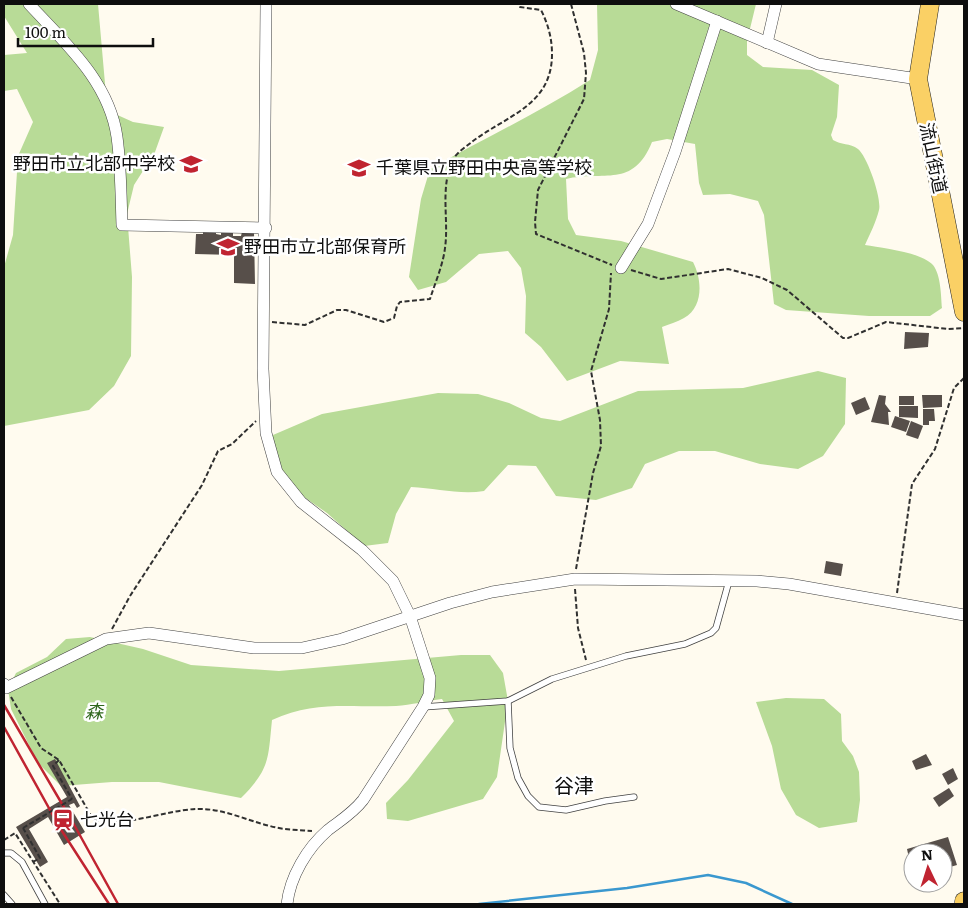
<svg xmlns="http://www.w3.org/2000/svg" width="968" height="908" viewBox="0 0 968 908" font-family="Literata,'Noto Sans JP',serif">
  <rect width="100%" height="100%" fill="#fffbef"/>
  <g fill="#b8db97">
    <polygon points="4,4 98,4 106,95 113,113 133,122 164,127 155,152 134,185 127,214 132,277 131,356 114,386 89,410 4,426 4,267 13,235 18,156 33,122 17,89 4,91 4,55 27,53 4,16"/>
    <path d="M597,4H756L747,41V55L763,67L812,70L839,85L837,117L831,135L833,140C841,145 850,143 858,149C867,156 882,198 879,210C876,222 870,234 865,245C882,248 921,252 933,265C941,275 941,296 942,308L930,316H869L786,310L774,304L764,215L758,201L730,194L703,195L699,183L695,144L667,139L652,142C633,189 604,170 566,179L568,219L576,235L621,241L693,262C702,279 704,307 684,318C677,322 669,324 662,327L669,364L620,361L567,381L541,347L525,333L526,296L521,268L508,251L479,254L446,282L418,290L409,277L421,199L430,169C483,139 538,113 590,80L598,50Z"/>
    <path d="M818,371L846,378L845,424L823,456L798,469L760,464L715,451H679L645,464L632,488L596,500L556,496L536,466L508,465L484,491C460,495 436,488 411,487L396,514L388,543L364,546L327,513L281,481L273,470V435L322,414L438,393L478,394L509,403L541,418L560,421L638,391L743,388Z"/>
    <path d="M90,637L143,649L191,665L279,671L461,655H490L503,673L508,701L497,777L483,799L408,821L387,819L386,803L408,780L454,721L442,699C427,701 411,705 396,706C350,708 315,700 272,720C268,759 270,769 241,798L159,782H112L61,786L38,763L11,709L8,689L16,673L47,657L66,639Z"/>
    <polygon points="786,698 824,699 841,714 842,741 853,756 859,772 860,800 857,822 819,828 796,815 781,789 772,746 756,702"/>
  </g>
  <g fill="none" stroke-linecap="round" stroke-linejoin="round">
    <polyline stroke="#3a98cf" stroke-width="2.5" points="479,904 627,888 708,875 746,883 792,904"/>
  </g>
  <g fill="#574f4a">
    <polygon points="203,231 216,232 216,234 221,235 221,232 233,232 233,236 241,236 242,232 254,233 255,284 234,283 234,255 195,254 196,234 203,234"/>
    <polygon points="905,332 929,333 928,347 904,349"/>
    <polygon points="879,395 886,396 885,404 891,412 888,412 889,425 871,422"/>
    <polygon points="922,395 942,395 942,407 923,408"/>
    <rect x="899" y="396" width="15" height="9"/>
    <polygon points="865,397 870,409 856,415 851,403"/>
    <polygon points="899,406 918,406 918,418 899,417"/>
    <polygon points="923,409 934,409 935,421 929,421 929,425 923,425"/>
    <polygon points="895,416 910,421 906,432 891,427"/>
    <polygon points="911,421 923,426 918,439 906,435"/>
    <polygon points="826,561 843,564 841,576 824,573"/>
    <polygon points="926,754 932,765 916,770 912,761"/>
    <polygon points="55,759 80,806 77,808 74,803 69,805 85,832 64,845 48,817 29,829 48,862 40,867 16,827 67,797 47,763"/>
    <polygon points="953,768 958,779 948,785 942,774"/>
    <polygon points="949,788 954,796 939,807 933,798"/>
    <polygon points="948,837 957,865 943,869 943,853 913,853 912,872 907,849"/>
  </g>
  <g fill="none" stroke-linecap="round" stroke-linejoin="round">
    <g stroke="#414141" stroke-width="7">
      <g id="service">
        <polyline points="508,701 510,748 518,778 528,796 539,807 566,810 605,801 634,797"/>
        <polyline points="423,707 508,701 552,679 626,656 685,644 711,633 716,628 729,581"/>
        <polyline points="4,853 11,853 22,862 45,904"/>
        <polyline points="4,895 12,904"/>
      </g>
    </g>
    <g stroke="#414141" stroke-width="12">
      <g id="minor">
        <path d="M29,4C65,43 109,81 117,137C121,166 121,196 122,225L266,228"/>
        <path d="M266,4L263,369L266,433L277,472L301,502L362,550L393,581L410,616L430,678L429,695L423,707L363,800C353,813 341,820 328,830C307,848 290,877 287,904"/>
        <polyline points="676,4 818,64 918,79"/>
        <polyline points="767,43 776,4"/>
        <polyline points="621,268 648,224 675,152 717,21"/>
        <polyline points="4,684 6,688 106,639 149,633 254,648 302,648 342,639 450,603 492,592 575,579 757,581 789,584 964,615"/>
      </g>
    </g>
    <g stroke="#1f1f1f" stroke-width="19">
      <g id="primary">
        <polyline points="930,4 918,79 964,312"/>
        <polyline points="964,904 964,901"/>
      </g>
    </g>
    <g stroke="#303030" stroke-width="2" stroke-dasharray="5 2.5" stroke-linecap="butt">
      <polyline points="571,4 584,53 586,73 584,99 538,190 535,222 536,234 612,265"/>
      <polyline points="631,270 661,279 728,269 762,278 787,290 843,338 848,338 886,322 948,329 964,328"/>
      <path d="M272,322L305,325L337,310H346L384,322L394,318L397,306L400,302L430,299C435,283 443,265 445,248C449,220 440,189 452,162C455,153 466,147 473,141C508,115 552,105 552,54C552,38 548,24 541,10L520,7V4"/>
      <polyline points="576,569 593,473 601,446 600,420 591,371 609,309 611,273"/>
      <polyline points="575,589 578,628 586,660"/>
      <polyline points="897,593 912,484 935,449 954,388 964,378"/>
      <polyline points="112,629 130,596 202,485 218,451 232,444 256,421"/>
      <path d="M11,697L41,748L59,760L93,819C119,829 167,810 196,809C223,808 245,820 270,826C284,830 298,830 312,831"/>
      <polyline points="59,760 53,766 72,799"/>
      <polyline points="23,828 40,858 33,862"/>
      <polyline points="4,840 15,833 60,904"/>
    </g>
    <use href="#service" stroke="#fff" stroke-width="5.5"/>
    <use href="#minor" stroke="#fff" stroke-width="11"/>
    <use href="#primary" stroke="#fad065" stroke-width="18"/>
    <g stroke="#c02431" stroke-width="2.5">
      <polyline points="4,705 72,821 118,904"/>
      <polyline points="4,727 60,828 109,904"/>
    </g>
    <polyline stroke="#303030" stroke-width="2" stroke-dasharray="5 2.5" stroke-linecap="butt" points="23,828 72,799"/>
  </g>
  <defs>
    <g id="school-bare" transform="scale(1.725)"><path d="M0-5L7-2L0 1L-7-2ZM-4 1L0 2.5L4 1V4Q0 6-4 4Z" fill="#c02431" stroke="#fff" stroke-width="2.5" paint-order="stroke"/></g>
    <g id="station-bare" transform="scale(1.725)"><path d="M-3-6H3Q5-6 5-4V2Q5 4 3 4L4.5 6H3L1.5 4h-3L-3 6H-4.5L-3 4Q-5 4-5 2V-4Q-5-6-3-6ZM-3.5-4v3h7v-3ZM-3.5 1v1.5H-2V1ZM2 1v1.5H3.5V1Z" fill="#c02431" stroke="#fff" stroke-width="2.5" paint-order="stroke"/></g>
  </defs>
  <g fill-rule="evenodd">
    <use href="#school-bare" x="191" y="164"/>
    <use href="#school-bare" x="359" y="168"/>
    <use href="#school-bare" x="228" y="247"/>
    <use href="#station-bare" x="63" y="820"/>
  </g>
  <g text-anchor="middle" stroke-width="5" stroke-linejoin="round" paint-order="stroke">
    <g font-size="18" fill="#0e0e0e" stroke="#fff">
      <text transform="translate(933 158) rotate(78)" y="6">流山街道</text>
    </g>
    <g font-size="18" fill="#0e0e0e" stroke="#fff" text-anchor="start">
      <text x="175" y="170" text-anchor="end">野田市立北部中学校</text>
      <text x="376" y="174">千葉県立野田中央高等学校</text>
      <text x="244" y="253">野田市立北部保育所</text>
      <text x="80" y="826">七光台</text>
    </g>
    <g font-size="18" font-style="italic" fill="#2f671d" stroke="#fff">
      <text x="94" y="718">森</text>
    </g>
    <g font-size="20" fill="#0e0e0e" stroke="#fff">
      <text x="574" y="793">谷津</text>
    </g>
  </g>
  <rect width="968" height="908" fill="none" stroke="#0e0e0e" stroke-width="10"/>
  <g transform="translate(928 868) rotate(356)"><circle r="24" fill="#ffffff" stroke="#9f9f9f"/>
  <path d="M0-4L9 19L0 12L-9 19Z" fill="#c02431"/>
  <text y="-8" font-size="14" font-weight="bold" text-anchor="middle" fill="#0e0e0e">N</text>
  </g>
  <path d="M18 38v8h135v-8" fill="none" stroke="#0e0e0e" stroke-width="2.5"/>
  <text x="25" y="38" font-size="15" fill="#0e0e0e" stroke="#ffffff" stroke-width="4" paint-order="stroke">100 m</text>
</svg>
